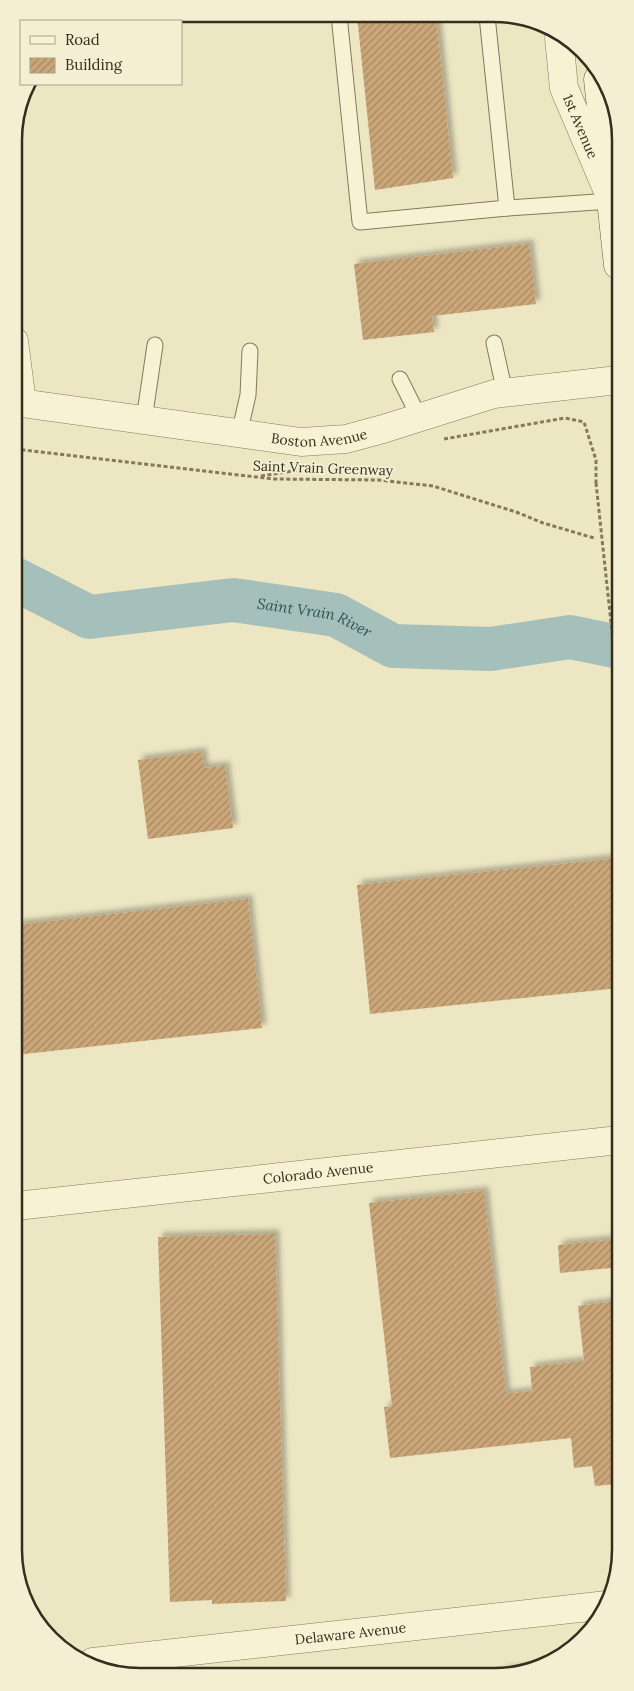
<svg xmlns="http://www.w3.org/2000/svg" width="634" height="1691" viewBox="0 0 634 1691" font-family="Lora,serif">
  <defs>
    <pattern id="building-hatch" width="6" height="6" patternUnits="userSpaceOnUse" patternTransform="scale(1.25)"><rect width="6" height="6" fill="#caa679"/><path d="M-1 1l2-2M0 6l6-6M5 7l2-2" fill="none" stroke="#a58863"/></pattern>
    <filter id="shadow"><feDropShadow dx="4.5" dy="-4.5" stdDeviation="2.5" flood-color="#0004"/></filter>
  </defs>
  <rect width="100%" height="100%" fill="#ede6c2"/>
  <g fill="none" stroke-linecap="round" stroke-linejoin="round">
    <path stroke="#a5c0bb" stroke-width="44" id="s1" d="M15,579L89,617L233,600L336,615L393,646L491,649L570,637L619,647"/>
  </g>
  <g fill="url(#building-hatch)" filter="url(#shadow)">
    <polygon points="357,15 436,16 453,178 375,190"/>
    <polygon points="529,244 536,304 432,316 434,332 363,340 354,264"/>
    <polygon points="202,752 204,768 225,766 233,828 148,839 138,760"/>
    <polygon points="619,858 619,988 370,1014 357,885"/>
    <polygon points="248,899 262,1028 15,1055 15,925"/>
    <polygon points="484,1191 506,1394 532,1391 530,1367 584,1361 578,1306 620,1301 620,1487 614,1488 614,1484 595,1486 592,1466 574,1468 571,1438 390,1458 384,1407 392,1406 369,1203"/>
    <polygon points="275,1234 286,1601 212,1604 212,1600 170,1602 158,1237"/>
    <polygon points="619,1239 620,1267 560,1273 558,1245"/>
    <polygon points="539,1667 519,1675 502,1675 502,1671"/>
  </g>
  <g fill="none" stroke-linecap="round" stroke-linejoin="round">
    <g stroke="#86785a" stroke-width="17">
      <g id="service">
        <polyline points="339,15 360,222 507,208 487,16"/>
        <polyline points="507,208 611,201"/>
        <polyline points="494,343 505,393"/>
        <polyline points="400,379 419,417"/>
        <polyline points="144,420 155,345"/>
        <polyline points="239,434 248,395 250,351"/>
      </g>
    </g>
    <g stroke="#86785a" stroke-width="29">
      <g id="minor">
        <polyline points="14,341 22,403"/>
        <path id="s2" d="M14,402L301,442L346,439L383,429L494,394L618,380"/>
        <path id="s3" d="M16,1206L619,1140"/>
        <path id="s4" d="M93,1662L607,1605"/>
      </g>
    </g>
    <g stroke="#86785a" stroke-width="29">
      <g id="tertiary">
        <path id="s5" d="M559,38L564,88L607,189"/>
      </g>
    </g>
    <g stroke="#68583d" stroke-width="29">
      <polyline id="secondary" points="598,79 618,265"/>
    </g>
    <g stroke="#86785a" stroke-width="3" stroke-dasharray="4 2.5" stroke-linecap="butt">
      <polyline points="444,439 565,418 584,422 596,460 596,483"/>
      <polyline points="15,449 274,479 378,480 433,486 516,512 543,523 594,538"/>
      <polyline points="261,476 299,470"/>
    </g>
    <use href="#service" stroke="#f8f2d5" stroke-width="15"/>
    <use href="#minor" stroke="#f8f2d5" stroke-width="28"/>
    <use href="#tertiary" stroke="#f8f2d5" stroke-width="28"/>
    <use href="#secondary" stroke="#f8f2d5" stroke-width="28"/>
    <polyline stroke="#86785a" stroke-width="3" stroke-dasharray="4 2.5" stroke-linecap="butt" points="596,483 619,697"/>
  </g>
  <g text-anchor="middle" stroke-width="4" stroke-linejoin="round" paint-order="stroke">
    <g font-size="14" fill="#362d1e" stroke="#f4efd2">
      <text dy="5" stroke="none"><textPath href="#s5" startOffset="92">1st Avenue</textPath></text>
      <text dy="5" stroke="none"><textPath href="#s2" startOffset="308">Boston Avenue</textPath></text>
      <text transform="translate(323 468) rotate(2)" y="5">Saint Vrain Greenway</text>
      <text dy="5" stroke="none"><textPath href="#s3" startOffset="304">Colorado Avenue</textPath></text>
      <text dy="5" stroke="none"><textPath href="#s4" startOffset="259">Delaware Avenue</textPath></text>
    </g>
    <g font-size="15" font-style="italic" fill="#2d5356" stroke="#f4efd2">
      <text dy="5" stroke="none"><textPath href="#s1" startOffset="312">Saint Vrain River</textPath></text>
    </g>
  </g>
  <path d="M0 0H634V1691H0ZM140 22H494A118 118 0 0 1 612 140V1550A118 118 0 0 1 494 1668H140A118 118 0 0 1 22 1550V140A118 118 0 0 1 140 22Z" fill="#f4efd2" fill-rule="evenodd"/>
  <path fill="none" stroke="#362d1e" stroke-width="2.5" d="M140 22H494A118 118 0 0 1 612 140V1550A118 118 0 0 1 494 1668H140A118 118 0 0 1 22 1550V140A118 118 0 0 1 140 22Z"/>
  <rect x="20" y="20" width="162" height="65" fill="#f4efd2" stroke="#a8a18a"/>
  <rect x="30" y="36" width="25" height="8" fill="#f8f2d5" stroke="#a8a18a"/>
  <text x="65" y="45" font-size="15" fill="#362d1e">Road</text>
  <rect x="30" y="58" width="25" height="15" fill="url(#building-hatch)" stroke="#a8a18a"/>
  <text x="65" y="70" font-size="15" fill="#362d1e">Building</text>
</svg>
